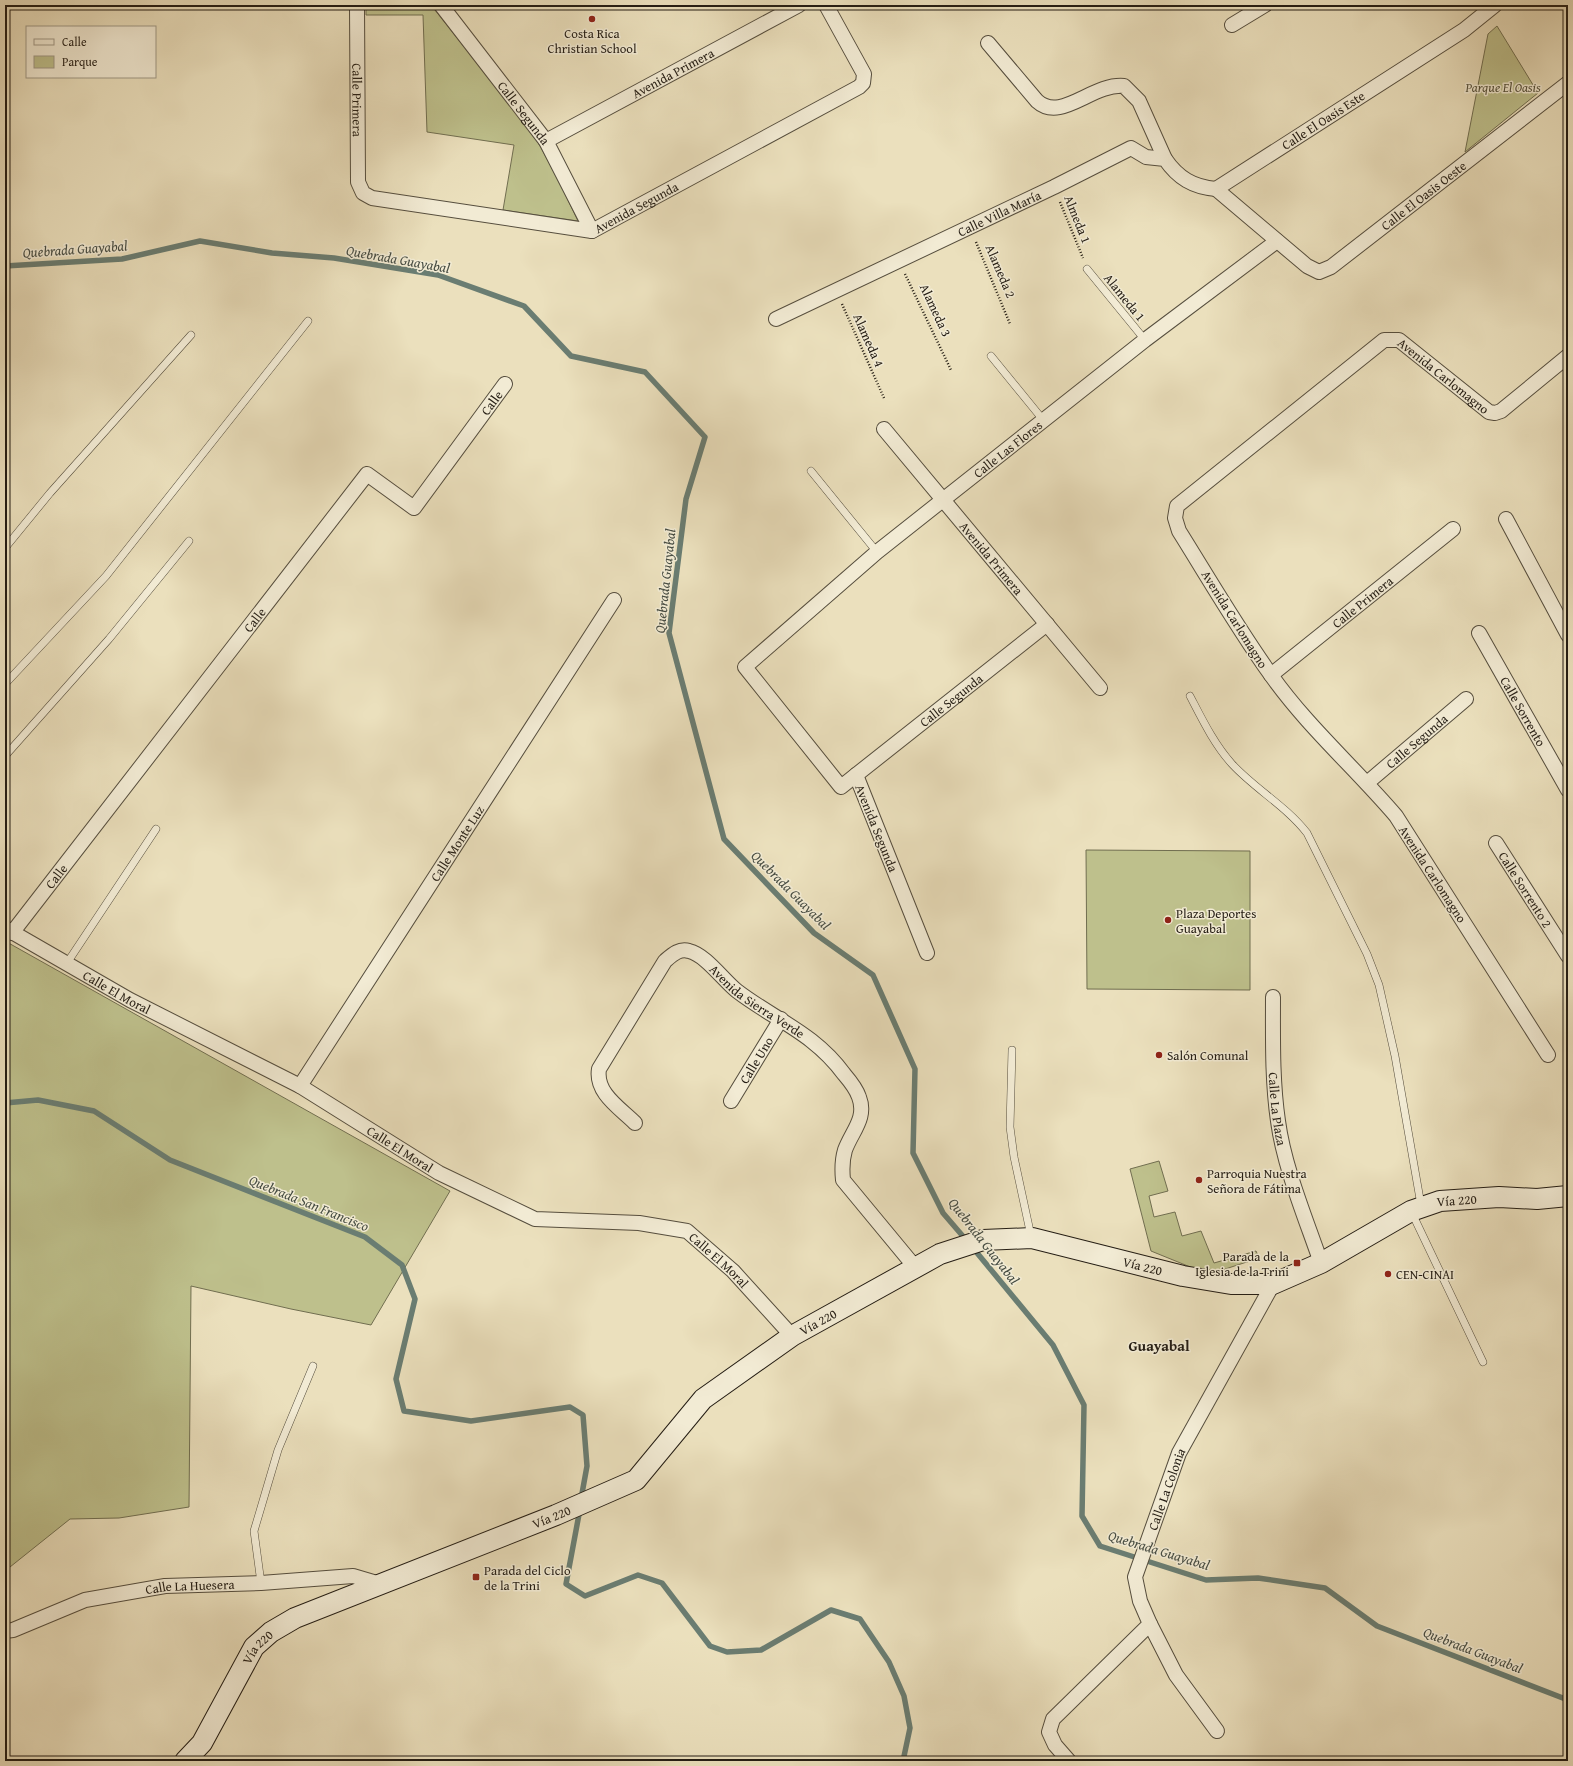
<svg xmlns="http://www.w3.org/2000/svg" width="1573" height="1766" viewBox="0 0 1573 1766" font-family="'Gentium Book Plus',serif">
  <rect width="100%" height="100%" fill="#ebe0bd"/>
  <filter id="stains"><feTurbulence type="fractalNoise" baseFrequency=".005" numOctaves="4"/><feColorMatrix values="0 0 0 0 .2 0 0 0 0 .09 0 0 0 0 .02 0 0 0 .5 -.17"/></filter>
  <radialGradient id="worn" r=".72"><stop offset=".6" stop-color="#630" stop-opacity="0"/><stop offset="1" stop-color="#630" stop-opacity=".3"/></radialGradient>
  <g fill="#bec08c" stroke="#716e50">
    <polygon points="366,5 431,5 534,135 558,179 578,221 503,210 514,145 427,132 423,15 366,15"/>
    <polygon points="1497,26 1538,93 1465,152 1488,34"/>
    <polygon points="1086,850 1250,851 1250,990 1087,989"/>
    <polygon points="5,941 450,1191 371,1325 291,1309 191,1286 189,1507 119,1518 70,1519 5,1571"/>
    <polygon points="1159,1161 1168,1191 1149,1196 1154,1217 1175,1212 1182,1236 1201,1231 1214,1263 1256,1251 1259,1258 1213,1273 1205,1273 1151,1251 1130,1169"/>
  </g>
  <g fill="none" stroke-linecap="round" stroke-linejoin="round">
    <g stroke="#6a7d72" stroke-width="5.5">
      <polyline points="5,266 122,259 200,241 272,253 334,258 438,275 524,306 571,356 645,372 705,437 686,499 669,633 724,839 814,933 873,975 915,1069 913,1153 943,1213 967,1241"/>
      <polyline points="5,1103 38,1100 94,1111 170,1160 365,1237 402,1265 415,1299 396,1379 404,1411 471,1421 570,1407 583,1415 587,1466 581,1499"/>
      <polyline points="973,1248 1053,1345 1084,1405 1082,1516 1100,1546 1206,1580 1258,1578 1325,1588 1377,1626 1568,1700"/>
      <polyline points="580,1509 566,1584 585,1596 638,1575 662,1583 710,1646 727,1652 761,1650 831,1610 860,1619 889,1662 904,1696 910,1728 903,1761"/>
    </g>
    <g stroke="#564e3e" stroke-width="8">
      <g id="service">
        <polyline points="1087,269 1145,340"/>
        <polyline points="991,356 1044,421"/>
        <polyline points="811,471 877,552"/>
        <polyline points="5,548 50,493 191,335"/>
        <polyline points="5,684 106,576 308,321"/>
        <path d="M1190,696C1202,719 1214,744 1232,764C1255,789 1286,806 1307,833L1367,954L1379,985L1395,1056L1421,1205"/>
        <polyline points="5,756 109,639 189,541"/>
        <polyline points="67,963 156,829"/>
        <polyline points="1012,1050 1010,1127 1014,1157 1031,1236"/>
        <polyline points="1411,1211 1483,1362"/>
        <polyline points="261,1583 254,1531 278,1450 313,1366"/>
      </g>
    </g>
    <g stroke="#564e3e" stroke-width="16">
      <g id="minor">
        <path id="s1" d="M357,5L358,182L363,193L372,198L592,231L859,87L863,83L864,74L826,5"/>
        <path id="s2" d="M441,5L546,141L592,231"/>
        <path id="s3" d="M1495,5L1464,30L1216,189L1307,266L1319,272L1331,267L1568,83"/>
        <polyline points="1232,25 1265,5"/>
        <path d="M988,43L1037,101C1061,123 1092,83 1124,86L1139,101L1165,159"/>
        <path id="s4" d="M546,141L799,5"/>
        <path id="s5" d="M776,319L1054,187L1131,148L1146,157L1165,159C1178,178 1193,187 1216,189"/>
        <path id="s6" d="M884,429L1100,688"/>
        <polyline points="1506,519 1568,635"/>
        <path id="s7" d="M1479,633L1568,790"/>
        <path id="s8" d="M1271,675L1453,529"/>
        <path id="s9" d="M856,775L1047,624"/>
        <path id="s10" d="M1367,783L1466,699"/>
        <path id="s11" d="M1496,843L1568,956"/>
        <path id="s12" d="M5,928L130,1000L300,1086L439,1173L535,1219L639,1223L687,1231L733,1271L792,1336"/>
        <path id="s13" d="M12,933L367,474L414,508L505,384"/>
        <path id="s14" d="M927,953L856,775L841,787L745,667L877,552L1145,340L1277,241"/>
        <path id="s15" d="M1273,997C1273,1038 1272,1080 1278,1121C1284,1167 1306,1219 1321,1263"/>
        <path id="s16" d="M1548,1055L1396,816C1355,768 1307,726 1271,675C1238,629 1209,579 1179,531L1175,518L1177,506L1384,340H1399L1489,412L1495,413L1501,411L1568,356"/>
        <path id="s17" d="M300,1086L614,600"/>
        <path id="s18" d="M731,1101L781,1019"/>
        <path id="s19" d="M635,1123C620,1108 595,1093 599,1069L665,961C672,955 679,948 689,951C706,955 723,980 737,991C775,1020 814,1033 844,1074C850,1081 856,1088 859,1097C867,1118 852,1131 845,1150C842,1160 842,1170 843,1180L915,1267"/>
        <polyline points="1150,1624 1176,1675 1217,1731"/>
        <path id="s20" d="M5,1631L13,1630L85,1600L165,1586L261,1583L353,1576L380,1584"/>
        <path id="s21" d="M1069,1761L1055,1745L1049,1732L1053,1719L1150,1624L1140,1601L1135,1577L1179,1453L1273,1284"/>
      </g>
    </g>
    <g stroke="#241d14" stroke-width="22">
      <g id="secondary">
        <path id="s22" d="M185,1761L202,1743L254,1647L271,1632L295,1618L556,1515L636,1480L703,1399L792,1336L940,1254L983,1240L1032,1238L1183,1276L1231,1284H1273L1321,1263L1411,1211L1440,1201L1499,1197L1537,1199L1568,1196"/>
      </g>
    </g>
    <g stroke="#241d14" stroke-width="2.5" stroke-dasharray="1 2" stroke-linecap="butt">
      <polyline points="1060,202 1083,258"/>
      <polyline points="976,242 1010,324"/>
      <polyline points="905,274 951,370"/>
      <polyline points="842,304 884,398"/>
    </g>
    <use href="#service" stroke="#f2ebd4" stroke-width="7"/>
    <use href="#minor" stroke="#f2ebd4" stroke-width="14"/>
    <use href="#secondary" stroke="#f2ebd4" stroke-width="20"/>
  </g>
  <g fill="#8f2418" stroke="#f2ebd4" stroke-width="1.5">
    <circle cx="592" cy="19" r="4"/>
    <circle cx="1168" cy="920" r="4"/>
    <circle cx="1159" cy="1055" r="4"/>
    <circle cx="1199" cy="1180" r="4"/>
    <rect x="1293" y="1259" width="8" height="8" rx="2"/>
    <circle cx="1388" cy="1274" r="4"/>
    <rect x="472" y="1573" width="8" height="8" rx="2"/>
  </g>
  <g text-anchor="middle" stroke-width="3" stroke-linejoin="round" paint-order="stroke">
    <g font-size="13" fill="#241d14" stroke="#f2ebd4" text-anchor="start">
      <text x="592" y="38" text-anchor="middle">Costa Rica<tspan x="592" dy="15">Christian School</tspan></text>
      <text x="1176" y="918">Plaza Deportes<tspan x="1176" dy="15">Guayabal</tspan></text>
      <text x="1167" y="1060">Salón Comunal</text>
      <text x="1207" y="1178">Parroquia Nuestra<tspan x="1207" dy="15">Señora de Fátima</tspan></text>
      <text x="1289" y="1261" text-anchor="end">Parada de la<tspan x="1289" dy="15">Iglesia de la Trini</tspan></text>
      <text x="1396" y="1279">CEN-CINAI</text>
      <text x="484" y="1575">Parada del Ciclo<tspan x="484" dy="15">de la Trini</tspan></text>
    </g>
    <g font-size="13" fill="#241d14" stroke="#f2ebd4">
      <text dy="5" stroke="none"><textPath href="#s4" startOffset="144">Avenida Primera</textPath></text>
      <text dy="5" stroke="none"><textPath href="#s1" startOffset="95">Calle Primera</textPath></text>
      <text dy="5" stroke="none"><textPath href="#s2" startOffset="136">Calle Segunda</textPath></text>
      <text transform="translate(1323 120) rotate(-33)" y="5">Calle El Oasis Este</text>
      <text dy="5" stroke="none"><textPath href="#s3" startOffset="597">Calle El Oasis Oeste</textPath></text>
      <text dy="5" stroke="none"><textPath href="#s1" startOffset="472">Avenida Segunda</textPath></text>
      <text dy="5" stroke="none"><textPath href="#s5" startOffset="247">Calle Villa María</textPath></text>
      <text transform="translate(1078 219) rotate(68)" y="5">Almeda 1</text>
      <text transform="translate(1001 271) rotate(67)" y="5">Alameda 2</text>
      <text transform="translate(1125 297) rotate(51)" y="5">Alameda 1</text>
      <text transform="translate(936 310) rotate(65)" y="5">Alameda 3</text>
      <text transform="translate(869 340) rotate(66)" y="5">Alameda 4</text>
      <text dy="5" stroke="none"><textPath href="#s16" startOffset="1006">Avenida Carlomagno</textPath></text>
      <text dy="5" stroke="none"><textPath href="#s13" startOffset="769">Calle</textPath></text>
      <text dy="5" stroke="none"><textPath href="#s14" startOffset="706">Calle Las Flores</textPath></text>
      <text dy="5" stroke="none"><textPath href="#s6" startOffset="168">Avenida Primera</textPath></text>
      <text dy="5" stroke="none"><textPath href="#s8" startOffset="117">Calle Primera</textPath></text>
      <text dy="5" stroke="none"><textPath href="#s13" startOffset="396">Calle</textPath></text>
      <text transform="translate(1235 619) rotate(58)" y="5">Avenida Carlomagno</text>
      <text dy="5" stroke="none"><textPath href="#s9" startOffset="121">Calle Segunda</textPath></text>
      <text dy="5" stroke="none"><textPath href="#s7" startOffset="90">Calle Sorrento</textPath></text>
      <text dy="5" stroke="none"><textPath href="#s10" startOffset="65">Calle Segunda</textPath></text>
      <text transform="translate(877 828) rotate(68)" y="5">Avenida Segunda</text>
      <text dy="5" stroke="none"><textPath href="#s17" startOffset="289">Calle Monte Luz</textPath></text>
      <text transform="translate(1433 874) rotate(57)" y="5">Avenida Carlomagno</text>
      <text dy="5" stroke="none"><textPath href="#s13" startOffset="72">Calle</textPath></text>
      <text dy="5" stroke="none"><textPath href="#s11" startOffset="55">Calle Sorrento 2</textPath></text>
      <text dy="5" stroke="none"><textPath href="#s12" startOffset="129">Calle El Moral</textPath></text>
      <text dy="5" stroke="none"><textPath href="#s19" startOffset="307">Avenida Sierra Verde</textPath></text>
      <text dy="5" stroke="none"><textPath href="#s18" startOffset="48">Calle Uno</textPath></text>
      <text dy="5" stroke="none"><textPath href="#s15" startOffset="112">Calle La Plaza</textPath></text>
      <text dy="5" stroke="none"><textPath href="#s12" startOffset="453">Calle El Moral</textPath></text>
      <text dy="5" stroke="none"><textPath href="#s22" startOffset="1480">Vía 220</textPath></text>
      <text dy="5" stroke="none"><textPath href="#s12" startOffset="801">Calle El Moral</textPath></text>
      <text dy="5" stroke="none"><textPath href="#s22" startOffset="1144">Vía 220</textPath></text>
      <text dy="5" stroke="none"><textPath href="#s22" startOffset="796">Vía 220</textPath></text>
      <text dy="5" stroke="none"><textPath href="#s21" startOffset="328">Calle La Colonia</textPath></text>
      <text dy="5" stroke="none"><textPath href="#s22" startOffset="460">Vía 220</textPath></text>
      <text dy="5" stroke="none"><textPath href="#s20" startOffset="192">Calle La Huesera</textPath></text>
      <text dy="5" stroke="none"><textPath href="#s22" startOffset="136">Vía 220</textPath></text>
    </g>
    <g font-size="13" font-style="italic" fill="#524e38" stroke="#f2ebd4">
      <text x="1503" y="92">Parque El Oasis</text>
    </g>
    <g font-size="14" font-style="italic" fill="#474d43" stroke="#f2ebd4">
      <text transform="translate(75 249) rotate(-4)" y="5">Quebrada Guayabal</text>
      <text transform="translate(398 259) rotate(10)" y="5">Quebrada Guayabal</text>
      <text transform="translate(665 581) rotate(-84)" y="5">Quebrada Guayabal</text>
      <text transform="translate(791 890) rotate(45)" y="5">Quebrada Guayabal</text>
      <text transform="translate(309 1203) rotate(22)" y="5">Quebrada San Francisco</text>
      <text transform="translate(984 1241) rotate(52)" y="5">Quebrada Guayabal</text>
      <text transform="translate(1159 1550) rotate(17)" y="5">Quebrada Guayabal</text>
      <text transform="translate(1473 1650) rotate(21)" y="5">Quebrada Guayabal</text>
    </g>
    <g font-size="15" font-weight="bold" fill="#241d14" stroke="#f2ebd4">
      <text x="1159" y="1351">Guayabal</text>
    </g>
  </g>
  <rect width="1573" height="1766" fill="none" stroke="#ebe0bd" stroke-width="20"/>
  <rect x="6" y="6" width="1561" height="1754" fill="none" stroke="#241d14" stroke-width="2"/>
  <rect x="10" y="10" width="1553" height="1746" fill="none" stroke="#241d14"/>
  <rect x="26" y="26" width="130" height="52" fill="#f2ebd4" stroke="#a09987"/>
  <rect x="34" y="39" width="20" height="6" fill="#f2ebd4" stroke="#a09987"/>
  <text x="62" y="46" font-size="12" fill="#241d14">Calle</text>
  <rect x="34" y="56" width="20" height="12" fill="#bec08c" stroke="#a09987"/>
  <text x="62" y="66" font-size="12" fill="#241d14">Parque</text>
  <rect width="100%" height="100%" filter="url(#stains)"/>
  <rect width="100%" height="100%" fill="url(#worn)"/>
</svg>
